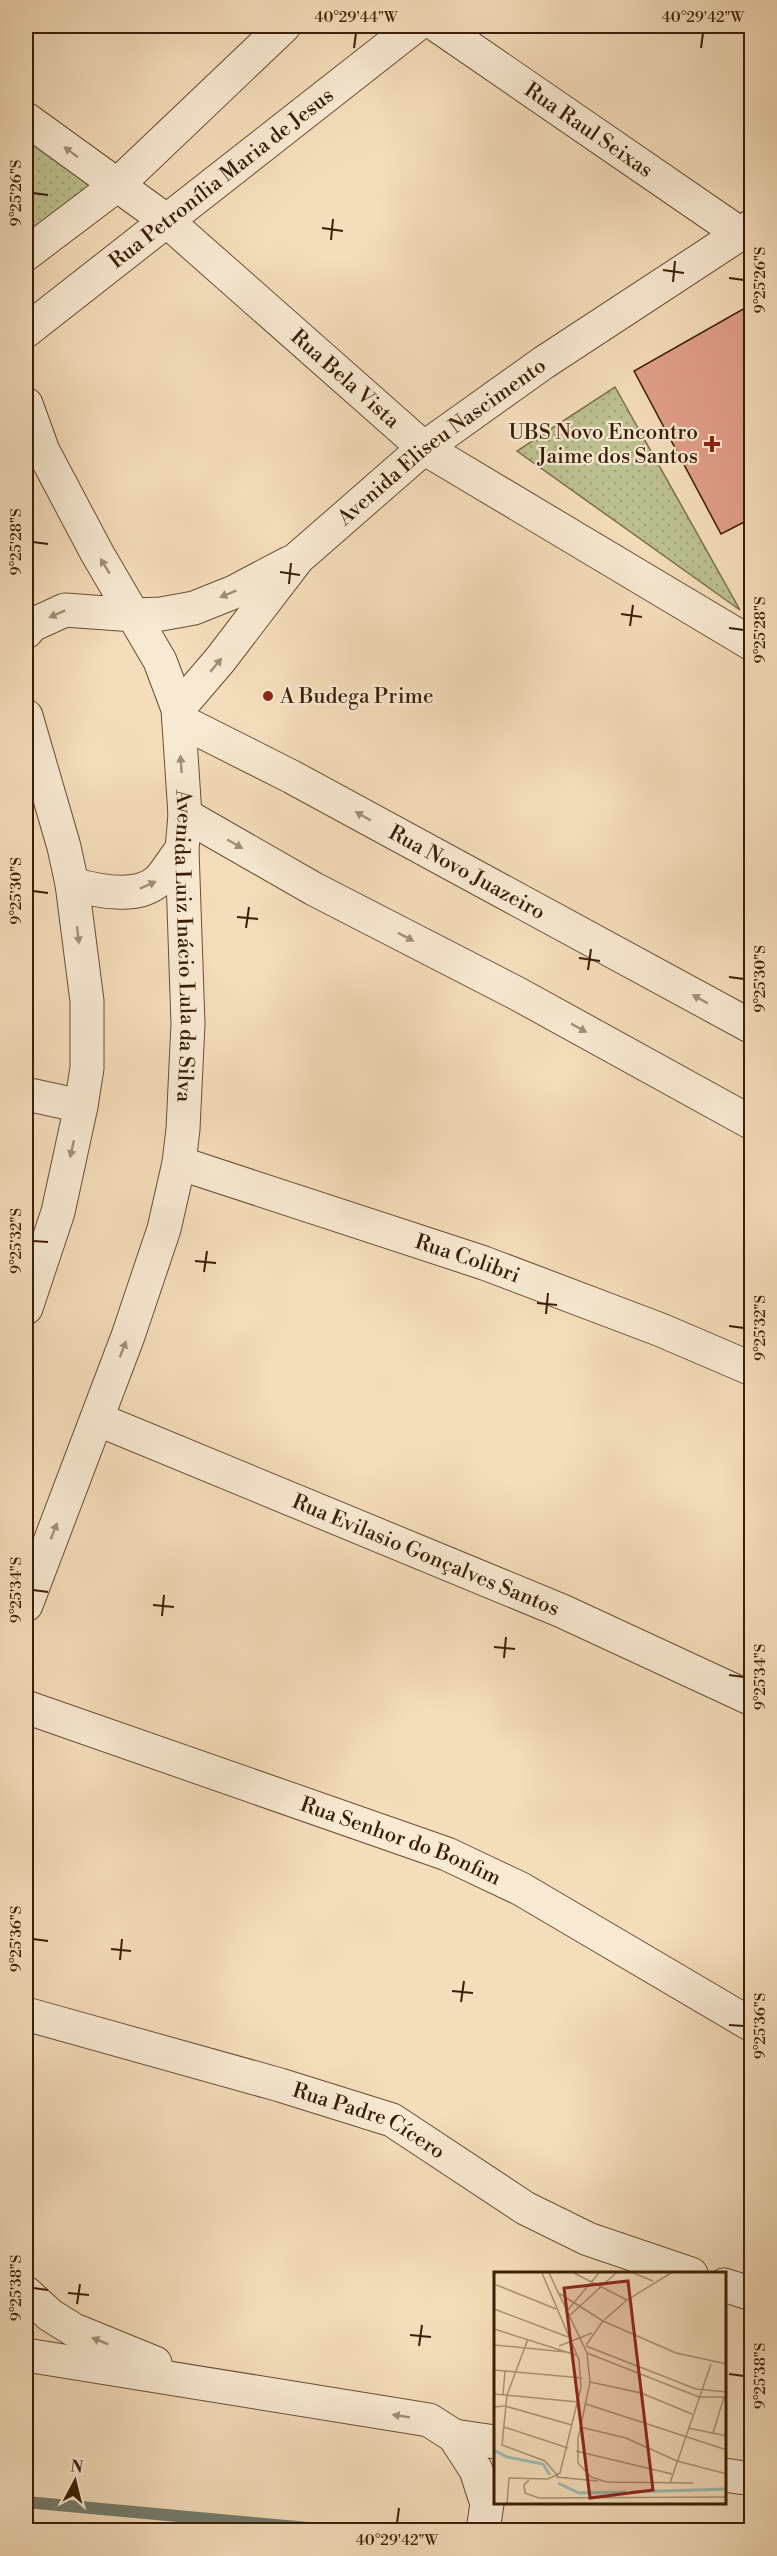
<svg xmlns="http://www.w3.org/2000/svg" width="777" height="2556" viewBox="0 0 777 2556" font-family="'Libre Bodoni',serif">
  <defs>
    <pattern id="grass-dots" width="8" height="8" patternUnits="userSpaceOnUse" patternTransform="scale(1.5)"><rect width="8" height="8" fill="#bcc08f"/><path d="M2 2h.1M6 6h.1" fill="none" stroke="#a2a57a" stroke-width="1.8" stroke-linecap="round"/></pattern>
  </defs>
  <rect width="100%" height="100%" fill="#f4ddba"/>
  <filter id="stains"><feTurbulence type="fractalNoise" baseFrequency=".00333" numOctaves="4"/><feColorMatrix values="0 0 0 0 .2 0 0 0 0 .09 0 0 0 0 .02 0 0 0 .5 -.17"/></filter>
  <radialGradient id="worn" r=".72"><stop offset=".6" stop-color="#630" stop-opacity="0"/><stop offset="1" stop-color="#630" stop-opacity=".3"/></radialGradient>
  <g fill="url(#grass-dots)" stroke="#7a6f4a" stroke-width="1.5">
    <polygon points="26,137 95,186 26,236"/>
    <polygon points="615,387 740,610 517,451"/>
  </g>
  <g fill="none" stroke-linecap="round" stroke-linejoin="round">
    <polyline stroke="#747c6e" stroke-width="12" points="26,2502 330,2530"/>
  </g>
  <polygon fill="#e29f89" stroke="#391e05" stroke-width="1.5" points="752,304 752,518 721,534 634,371"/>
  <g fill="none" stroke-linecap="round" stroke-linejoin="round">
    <g stroke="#684e32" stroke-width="35">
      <g id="minor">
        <path id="s1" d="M438,26L739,233"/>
        <path id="s2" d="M26,119L167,221L424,448L752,644"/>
        <polyline points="26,254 116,186 284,26"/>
        <path id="s3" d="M26,331L415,26"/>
        <polyline points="26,1094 81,1106"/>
        <path id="s4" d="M179,1163L484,1263L661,1330L752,1369"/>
        <path id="s5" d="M97,1419L562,1611L752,1699"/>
        <path id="s6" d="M26,1707L447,1854L521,1889L752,2025"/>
        <path id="s7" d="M26,2014L280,2085L392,2120L525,2208L588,2239L691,2274"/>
        <polyline points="724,2285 752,2294"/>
        <polyline points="454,2436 495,2442"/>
        <polyline points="724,2475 752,2479"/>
      </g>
    </g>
    <g stroke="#684e32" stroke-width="35">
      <g id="tertiary">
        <path id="s8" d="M26,404L43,451L97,553L160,661L178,709L185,815L182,849L188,1024L183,1129L179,1163L164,1229L128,1336L26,1605"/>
        <polyline points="26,632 32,625 65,610 134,615 161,614 194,608 234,592 289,563"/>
        <path id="s9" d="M178,709L220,660L298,558L424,448L543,363L752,226"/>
        <polyline points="26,716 64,847 72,884 87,1001 87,1068 81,1106 58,1212 26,1308"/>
        <path id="s10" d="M179,720L292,777L752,1027"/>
        <polyline points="185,815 314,889 518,994 752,1123"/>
        <path d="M72,884C97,891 138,900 159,880C167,871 174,859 182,849"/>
        <polyline points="26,2293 50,2315 74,2330 155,2363"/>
        <polyline points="26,2355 429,2420 454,2436 476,2470 487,2504 483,2530"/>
      </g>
    </g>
    <use href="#minor" stroke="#f8e9d2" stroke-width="33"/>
    <use href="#tertiary" stroke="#f8e9d2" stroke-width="33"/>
  </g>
  <defs><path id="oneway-solid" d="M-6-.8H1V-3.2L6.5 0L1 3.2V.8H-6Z" transform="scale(1.5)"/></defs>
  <g fill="#a28e76">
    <use href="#oneway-solid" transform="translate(71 152) rotate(-143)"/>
    <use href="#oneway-solid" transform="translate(105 566) rotate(-121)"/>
    <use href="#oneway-solid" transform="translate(228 594) rotate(158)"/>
    <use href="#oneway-solid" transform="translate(57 614) rotate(156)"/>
    <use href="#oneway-solid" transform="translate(216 665) rotate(-50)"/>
    <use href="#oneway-solid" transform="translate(181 764) rotate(-94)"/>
    <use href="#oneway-solid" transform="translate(363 816) rotate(-151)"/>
    <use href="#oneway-solid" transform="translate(235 844) rotate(30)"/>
    <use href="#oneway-solid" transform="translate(148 885) rotate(-24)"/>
    <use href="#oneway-solid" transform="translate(78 935) rotate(83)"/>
    <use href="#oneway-solid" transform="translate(406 937) rotate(27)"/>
    <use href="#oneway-solid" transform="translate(700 999) rotate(-151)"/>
    <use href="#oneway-solid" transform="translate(579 1028) rotate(29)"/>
    <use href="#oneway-solid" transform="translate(72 1149) rotate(102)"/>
    <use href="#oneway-solid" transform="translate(123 1349) rotate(-69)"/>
    <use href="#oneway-solid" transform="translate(54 1531) rotate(-69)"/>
    <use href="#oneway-solid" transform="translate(100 2341) rotate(-158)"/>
    <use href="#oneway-solid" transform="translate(401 2416) rotate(-171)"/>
  </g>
  <path fill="none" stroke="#391e05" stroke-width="2" d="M354,48L356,33M701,48L703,33M33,193L48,195M322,228L343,231M331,240L333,219M663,270L684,273M729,278L744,280M673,282L675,261M33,542L48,544M280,572L300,575M289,584L291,563M621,614L642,617M630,626L633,605M729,628L744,630M33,891L48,893M237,917L258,919M246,928L249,907M579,958L600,961M588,970L591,949M729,977L744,979M33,1241L48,1242M195,1261L216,1263M204,1272L207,1251M537,1303L557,1305M546,1314L548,1293M729,1326L744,1328M33,1590L48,1592M153,1605L174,1607M162,1616L164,1595M494,1647L515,1649M504,1658L506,1637M729,1675L744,1677M33,1939L48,1941M111,1949L131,1951M120,1960L122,1939M452,1991L473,1993M461,2002L464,1981M729,2025L744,2026M33,2288L48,2290M68,2293L89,2295M77,2304L80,2284M410,2335L431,2337M419,2346L422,2325M729,2374L744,2376M397,2523L399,2508"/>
  <g fill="#8f2418" stroke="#f8e9d2" stroke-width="2">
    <path d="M709 435h6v6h6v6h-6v6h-6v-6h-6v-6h6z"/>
    <circle cx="268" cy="696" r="6"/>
  </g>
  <g text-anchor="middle" stroke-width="4.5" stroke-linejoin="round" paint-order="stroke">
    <g font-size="21" fill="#391e05" stroke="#f8e9d2">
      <text dy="7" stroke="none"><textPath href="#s1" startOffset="183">Rua Raul Seixas</textPath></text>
      <text dy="7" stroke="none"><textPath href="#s3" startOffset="248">Rua Petronília Maria de Jesus</textPath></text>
      <text dy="7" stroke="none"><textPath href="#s2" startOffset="412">Rua Bela Vista</textPath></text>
      <text dy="7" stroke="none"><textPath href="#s9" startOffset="378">Avenida Eliseu Nascimento</textPath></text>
      <text dy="7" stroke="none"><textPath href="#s10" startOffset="326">Rua Novo Juazeiro</textPath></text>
      <text dy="7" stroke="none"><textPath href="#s8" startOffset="579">Avenida Luiz Inácio Lula da Silva</textPath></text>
      <text dy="7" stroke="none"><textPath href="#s4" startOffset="304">Rua Colibri</textPath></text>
      <text dy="7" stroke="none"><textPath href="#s5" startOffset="356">Rua Evilasio Gonçalves Santos</textPath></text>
      <text dy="7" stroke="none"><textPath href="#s6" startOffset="398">Rua Senhor do Bonfim</textPath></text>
      <text dy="7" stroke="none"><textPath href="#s7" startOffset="360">Rua Padre Cícero</textPath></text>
    </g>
    <g font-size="21" fill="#391e05" stroke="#f8e9d2" text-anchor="end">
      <text x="698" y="439">UBS Novo Encontro<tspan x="698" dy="24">Jaime dos Santos</tspan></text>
      <text x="280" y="703" text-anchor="start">A Budega Prime</text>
    </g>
  </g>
  <g transform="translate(494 2272)">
    <rect width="232" height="232" fill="#f4ddba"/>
    <path fill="none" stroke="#9cbbb4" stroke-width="3" d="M0,178L13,185L49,192L56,203M64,211L85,221L132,220M137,220L233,217"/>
    <path fill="none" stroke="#a99172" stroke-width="1.5" d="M55,1L93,81L96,110L84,167V191L97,205L113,210M80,1L133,28M139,1L159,9M0,12L62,37M63,20L109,49L182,81L233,92M0,37L74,65M72,40L105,1M74,45L122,1M0,57L82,83M34,67L13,123L8,173L51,189L64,204M0,73L72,80M92,73L109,49L133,28L177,1M65,74L98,61M92,74L202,117L233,120M93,81L205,125H233M0,98L88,106M96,110L147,121L198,142M0,122L84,130M9,123L11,99M92,132L233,178M0,135L11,134L78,153M10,155L74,176M86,155L132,166L183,189L233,202M194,156L233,164M219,161L230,125M82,179L178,202M62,205L104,209M35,208L30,213L31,221L45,226L233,225M112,210L199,211M176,211L217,92M13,232L15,206L54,207L66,201L87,115L85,88L48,1"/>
    <path fill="#8f2418" fill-opacity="0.15" stroke="#8f2418" stroke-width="3" d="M134,9L159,218L96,226L70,16Z"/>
    <rect width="232" height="232" fill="none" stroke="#391e05" stroke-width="3"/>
  </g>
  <rect width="777" height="2556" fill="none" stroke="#f4ddba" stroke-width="66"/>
  <g transform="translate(75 2481) rotate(7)" stroke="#f8e9d2" stroke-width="4.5" paint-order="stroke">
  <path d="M0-4.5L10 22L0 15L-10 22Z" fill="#391e05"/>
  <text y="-9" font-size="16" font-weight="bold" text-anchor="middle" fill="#391e05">N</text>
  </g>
  <rect x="33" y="33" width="711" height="2490" fill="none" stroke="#391e05" stroke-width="2"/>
  <g font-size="15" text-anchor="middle" fill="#391e05">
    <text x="356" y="22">40°29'44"W</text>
    <text x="703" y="22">40°29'42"W</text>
    <text transform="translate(16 193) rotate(-90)" y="5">9°25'26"S</text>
    <text transform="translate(760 280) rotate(-90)" y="5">9°25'26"S</text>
    <text transform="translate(16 542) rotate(-90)" y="5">9°25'28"S</text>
    <text transform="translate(760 630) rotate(-90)" y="5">9°25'28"S</text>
    <text transform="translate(16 891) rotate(-90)" y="5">9°25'30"S</text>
    <text transform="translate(760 979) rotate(-90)" y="5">9°25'30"S</text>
    <text transform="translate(16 1241) rotate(-90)" y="5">9°25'32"S</text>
    <text transform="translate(760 1328) rotate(-90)" y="5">9°25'32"S</text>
    <text transform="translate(16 1590) rotate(-90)" y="5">9°25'34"S</text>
    <text transform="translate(760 1677) rotate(-90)" y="5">9°25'34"S</text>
    <text transform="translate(16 1939) rotate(-90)" y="5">9°25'36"S</text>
    <text transform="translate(760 2026) rotate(-90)" y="5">9°25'36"S</text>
    <text transform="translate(16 2288) rotate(-90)" y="5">9°25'38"S</text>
    <text transform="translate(760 2376) rotate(-90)" y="5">9°25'38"S</text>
    <text x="397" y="2545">40°29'42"W</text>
  </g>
  <rect width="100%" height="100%" filter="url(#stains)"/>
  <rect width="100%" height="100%" fill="url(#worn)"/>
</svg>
